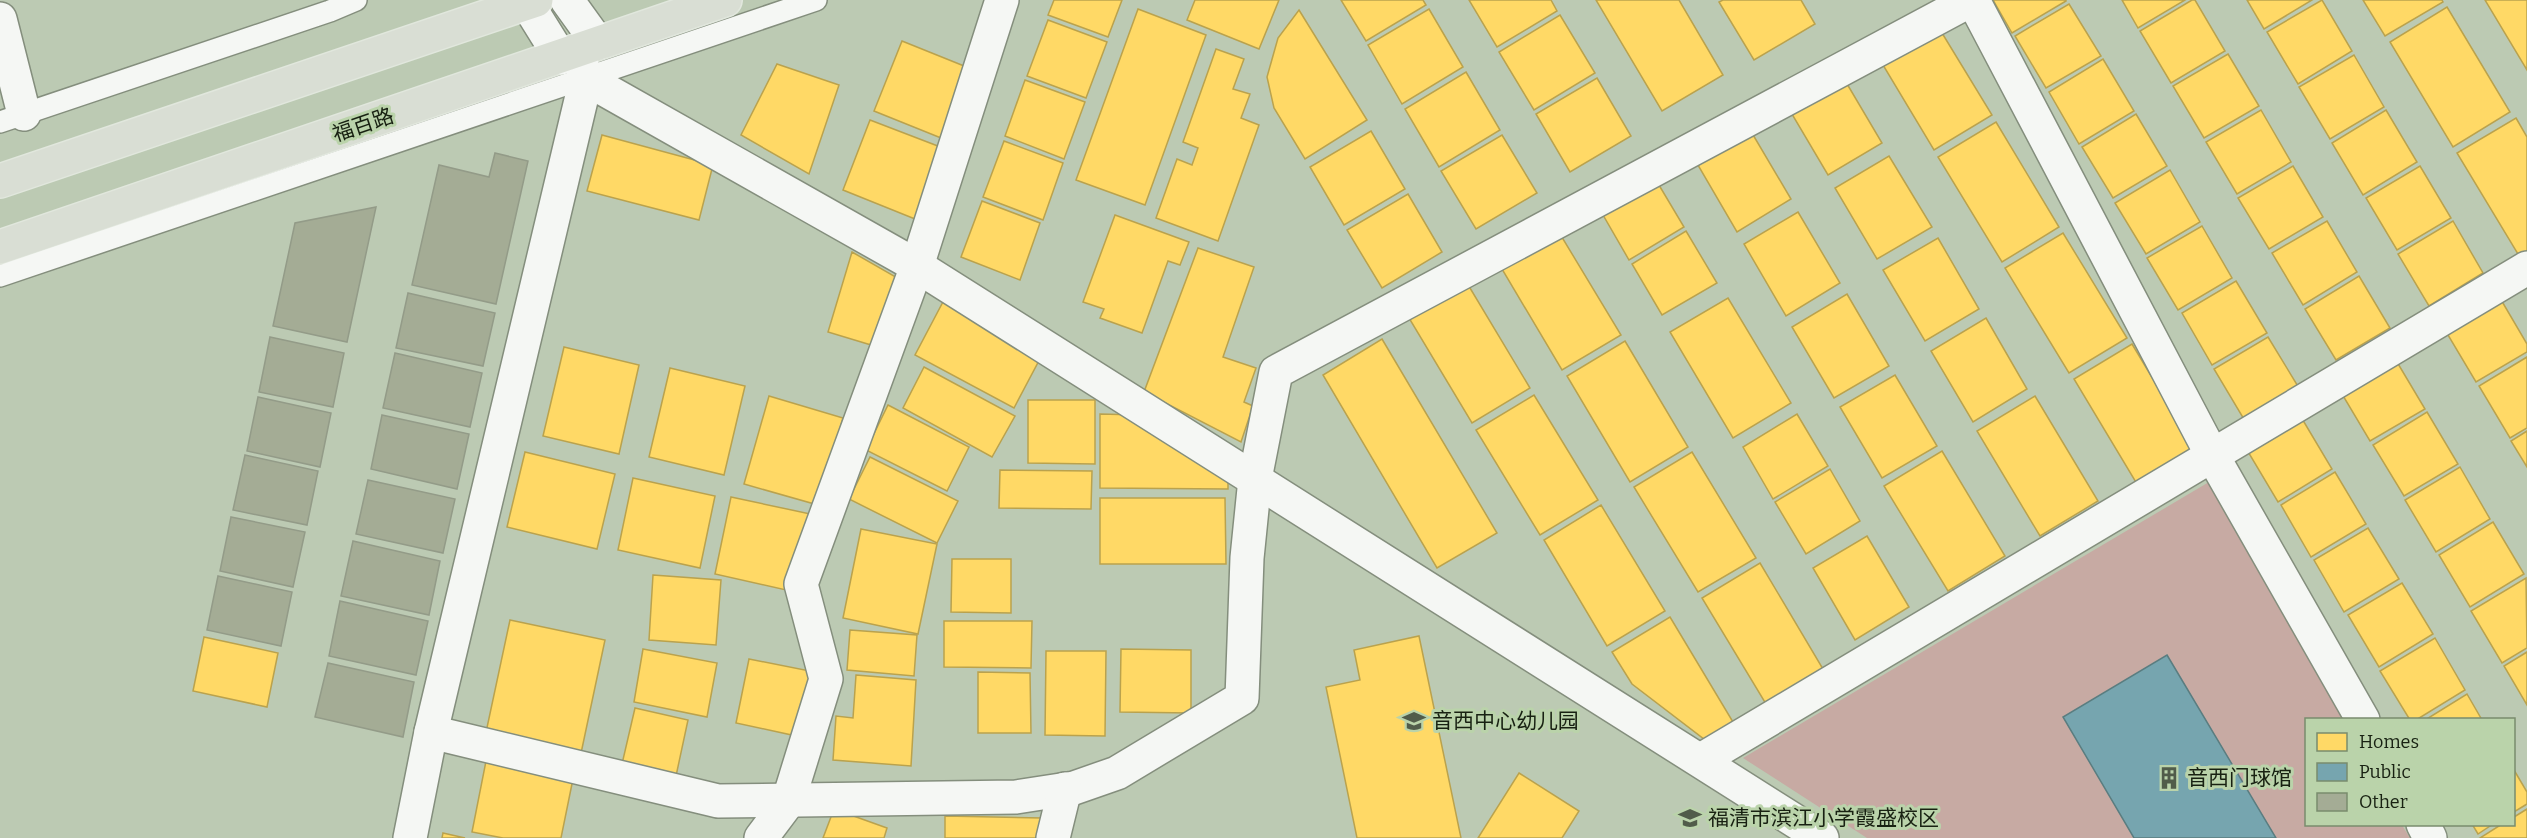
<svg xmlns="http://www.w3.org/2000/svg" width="2527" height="838" viewBox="0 0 2527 838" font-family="Bitter,'Noto Sans SC',serif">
  <rect width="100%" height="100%" fill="#bccab3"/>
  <polygon fill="#c7aaa3" points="2209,482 2343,719 2306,720 2306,824 2402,825 2410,838 1867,838 1743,758"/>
  <g fill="#ffd966" stroke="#baa24d" stroke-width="1.5">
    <polygon points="1054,0 1122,0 1108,37 1048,15"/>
    <polygon points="1195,0 1279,0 1259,49 1187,20"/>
    <polygon points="1341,0 1423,0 1426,5 1366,41"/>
    <polygon points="1469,0 1551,0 1557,11 1497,47"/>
    <polygon points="1596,0 1679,0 1723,75 1662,111"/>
    <polygon points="1723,0 1801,0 1815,24 1754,60 1719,2"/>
    <polygon points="1993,0 2066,0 2066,1 2012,33"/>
    <polygon points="2122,0 2185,0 2138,28"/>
    <polygon points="2192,0 2195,0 2225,51 2171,83 2140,31"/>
    <polygon points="2247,0 2312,0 2264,29"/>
    <polygon points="2322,0 2352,51 2298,84 2267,32"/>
    <polygon points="2363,0 2442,0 2443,2 2385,36"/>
    <polygon points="2485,0 2527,0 2527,70"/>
    <polygon points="2069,4 2101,56 2046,88 2015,36"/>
    <polygon points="2447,7 2510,112 2453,147 2390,42"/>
    <polygon points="1138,9 1206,35 1145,205 1076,180"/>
    <polygon points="1429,9 1463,67 1402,104 1368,45"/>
    <polygon points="1299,10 1367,120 1305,159 1274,108 1267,77 1278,38"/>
    <polygon points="1928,10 1992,115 1934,150 1871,45"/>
    <polygon points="1560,15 1595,73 1534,110 1499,52"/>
    <polygon points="1048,20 1107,42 1086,98 1027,76"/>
    <polygon points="902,41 974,70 946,140 874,111"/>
    <polygon points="1216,49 1244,59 1233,89 1250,94 1241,118 1259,125 1218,241 1156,218 1177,159 1192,165 1198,148 1183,142"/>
    <polygon points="2228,54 2259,106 2204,138 2173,86"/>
    <polygon points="2354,55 2384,107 2330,139 2299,87"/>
    <polygon points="2103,59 2134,111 2079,144 2049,92"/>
    <polygon points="777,64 839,85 809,174 741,135"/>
    <polygon points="1466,72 1500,130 1439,167 1405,109"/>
    <polygon points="1840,72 1882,143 1828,175 1786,104"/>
    <polygon points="1597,78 1631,136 1570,172 1536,114"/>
    <polygon points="1025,80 1085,102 1064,159 1005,136"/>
    <polygon points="2261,110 2291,162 2237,194 2206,142"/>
    <polygon points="2386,110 2417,162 2363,195 2332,143"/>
    <polygon points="2136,114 2167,166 2113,198 2082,147"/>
    <polygon points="2516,118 2527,137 2527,255 2521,259 2457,153"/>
    <polygon points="870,120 943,148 915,219 843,190"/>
    <polygon points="1996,122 2059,227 2002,262 1938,157"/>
    <polygon points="1749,128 1791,199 1737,232 1695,160"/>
    <polygon points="1371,131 1405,189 1344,225 1310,167"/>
    <polygon points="602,135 713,165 699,220 587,191"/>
    <polygon points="1502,135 1537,193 1476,229 1441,171"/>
    <polygon points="1004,141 1063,163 1043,220 983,197"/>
    <polygon points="1889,156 1932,227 1877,259 1835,188"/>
    <polygon points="2293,166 2323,217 2269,249 2238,198"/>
    <polygon points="2420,166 2451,218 2397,250 2366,198"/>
    <polygon points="2170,170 2200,222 2146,254 2115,203"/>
    <polygon points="1653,175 1684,227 1629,260 1599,208"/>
    <polygon points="1408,194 1442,252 1382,288 1347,230"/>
    <polygon points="982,201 1040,223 1020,280 961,257"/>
    <polygon points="1798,212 1840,283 1786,316 1744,244"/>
    <polygon points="1115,215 1189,242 1180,265 1168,261 1142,333 1100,318 1104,309 1083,302"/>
    <polygon points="2327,221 2357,272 2303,305 2272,253"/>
    <polygon points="2453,221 2483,273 2429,306 2398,254"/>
    <polygon points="2202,226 2232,278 2178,310 2147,258"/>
    <polygon points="1557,229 1621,335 1562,370 1499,264"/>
    <polygon points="1686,231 1717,283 1662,315 1632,264"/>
    <polygon points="2063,233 2127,338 2069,373 2005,268"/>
    <polygon points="1938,238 1979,309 1925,341 1883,270"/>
    <polygon points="1198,248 1254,267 1223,357 1256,368 1244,402 1253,406 1241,442 1144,392"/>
    <polygon points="852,252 901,280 881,348 828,332"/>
    <polygon points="2359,276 2390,328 2336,360 2305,309"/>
    <polygon points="2236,281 2267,333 2212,365 2182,313"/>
    <polygon points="1467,283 1530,388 1472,423 1409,318"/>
    <polygon points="1847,294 1889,366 1834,398 1792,327"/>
    <polygon points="1728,298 1791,403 1733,438 1670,332"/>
    <polygon points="2500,298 2527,344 2527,352 2476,382 2445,330"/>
    <polygon points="944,300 1043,353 1014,408 915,355"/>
    <polygon points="1986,318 2027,389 1973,422 1931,351"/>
    <polygon points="2268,337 2299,388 2245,421 2214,369"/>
    <polygon points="1382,339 1497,533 1437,568 1323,375"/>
    <polygon points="1625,341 1688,447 1630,482 1567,376"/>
    <polygon points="2132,344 2195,449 2137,484 2074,379"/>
    <polygon points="564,347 639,365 619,454 543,436"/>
    <polygon points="2394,357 2425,409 2370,441 2339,389"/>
    <polygon points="2527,357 2527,428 2510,438 2479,386"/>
    <polygon points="924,367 1015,416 992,457 903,408"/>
    <polygon points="670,368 745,386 724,475 649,457"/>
    <polygon points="1895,375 1937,446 1882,478 1840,407"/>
    <polygon points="1534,395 1598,500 1540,535 1476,430"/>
    <polygon points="769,396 843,418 818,505 744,484"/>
    <polygon points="2035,396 2098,501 2040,536 1977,431"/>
    <polygon points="1028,400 1095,400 1095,464 1028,463"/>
    <polygon points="888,405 969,447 947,491 866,450"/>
    <polygon points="2427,412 2458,464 2404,496 2373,445"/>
    <polygon points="1100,414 1138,415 1228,471 1228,489 1100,488"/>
    <polygon points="1797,414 1828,466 1773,499 1743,447"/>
    <polygon points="2301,417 2332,469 2278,502 2247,450"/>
    <polygon points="2527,431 2527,467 2511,441"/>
    <polygon points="1942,451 2005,556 1948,591 1884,486"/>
    <polygon points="525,452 615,474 597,549 507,527"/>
    <polygon points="1692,452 1756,558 1698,592 1634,487"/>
    <polygon points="870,457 958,501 937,543 849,499"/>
    <polygon points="2460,467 2490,519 2436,552 2405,500"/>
    <polygon points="1830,469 1860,521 1806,554 1775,502"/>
    <polygon points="1000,470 1092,471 1091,509 999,508"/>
    <polygon points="2335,472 2366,524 2311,557 2281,505"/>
    <polygon points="633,478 715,496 700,568 618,550"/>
    <polygon points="731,497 815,515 786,590 715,574"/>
    <polygon points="1100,498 1225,498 1226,564 1100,564"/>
    <polygon points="1601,505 1665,611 1607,646 1544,540"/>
    <polygon points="2493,522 2524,574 2470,607 2439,555"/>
    <polygon points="2368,528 2399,579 2344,612 2314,560"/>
    <polygon points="861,529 937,544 918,634 843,618"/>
    <polygon points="1867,536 1909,607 1855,640 1813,568"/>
    <polygon points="952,559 1011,559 1011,613 951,612"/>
    <polygon points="1760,563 1823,669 1766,704 1702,598"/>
    <polygon points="653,575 721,580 716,645 649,640"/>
    <polygon points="2526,578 2527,648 2502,663 2471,611"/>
    <polygon points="2402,583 2433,634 2379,667 2348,615"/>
    <polygon points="1670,617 1733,722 1704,739 1632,684 1612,652"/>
    <polygon points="510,620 605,640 580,758 485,737"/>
    <polygon points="944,621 1032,621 1031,668 944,667"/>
    <polygon points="850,630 917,635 914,676 847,670"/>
    <polygon points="1419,636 1461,838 1357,838 1326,687 1360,680 1354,650"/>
    <polygon points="204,637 278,653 267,707 193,691"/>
    <polygon points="2435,638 2465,690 2416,720 2410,720 2380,671"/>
    <polygon points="643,649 717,663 707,717 634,702"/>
    <polygon points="1121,649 1191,650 1191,713 1120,712"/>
    <polygon points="1046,651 1106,651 1105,736 1045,735"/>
    <polygon points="2527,652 2527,705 2504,666"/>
    <polygon points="749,659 815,672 801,737 736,723"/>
    <polygon points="978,672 1030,673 1031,733 978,733"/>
    <polygon points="856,675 916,680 911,766 833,760 836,716 853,718"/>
    <polygon points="2467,694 2482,720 2425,720"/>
    <polygon points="635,708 688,720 676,776 622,764"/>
    <polygon points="487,756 574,774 561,838 503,838 472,832"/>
    <polygon points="2514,770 2527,792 2527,804 2514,812"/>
    <polygon points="1519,773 1579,811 1562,838 1478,838"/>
    <polygon points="834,809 887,828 884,838 823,838"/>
    <polygon points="2527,809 2527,838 2480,838 2502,824 2514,824 2514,817"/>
    <polygon points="945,816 1042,818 1041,838 945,838"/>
    <polygon points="2472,824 2493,824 2478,834"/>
    <polygon points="443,833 465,838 442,838"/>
  </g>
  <polygon fill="#76a5af" stroke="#5a7d80" stroke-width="1.5" points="2167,655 2276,838 2134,838 2063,717"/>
  <g fill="#a4ac95" stroke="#939b88" stroke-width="1.5">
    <polygon points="495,153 528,161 496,304 412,285 439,165 489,177"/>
    <polygon points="376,207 347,342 273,326 295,223"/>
    <polygon points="408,293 495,313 483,366 396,348"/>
    <polygon points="270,337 344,353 333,407 259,392"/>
    <polygon points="395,353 482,373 470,427 383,408"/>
    <polygon points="258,397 331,413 320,467 247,451"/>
    <polygon points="382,415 469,434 457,489 371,469"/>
    <polygon points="245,455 318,471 307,525 233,510"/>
    <polygon points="368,480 455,499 443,553 356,534"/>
    <polygon points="231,517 305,532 293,587 220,571"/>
    <polygon points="353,541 440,561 429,615 341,596"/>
    <polygon points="218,576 292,592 281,646 207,630"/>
    <polygon points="340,601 428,621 416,675 329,656"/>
    <polygon points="328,663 414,682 403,737 315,717"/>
  </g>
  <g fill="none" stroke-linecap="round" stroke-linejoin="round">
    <g stroke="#848e7d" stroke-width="24">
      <g id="lane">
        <polyline points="0,122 330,11 356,0"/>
        <polyline points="0,276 816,0"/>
      </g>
    </g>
    <g stroke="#848e7d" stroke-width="36">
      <g id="street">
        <polyline points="1973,0 2212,455 2363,720"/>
        <polyline points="0,19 24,114"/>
        <polyline points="578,51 586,79 917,266 1822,838"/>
        <polyline points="431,732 718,801 1016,797 1074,788 1117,773 1242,698 1247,558 1255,479 1276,372 1971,0"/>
        <polyline points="1701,760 2527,268"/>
        <polyline points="2423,824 2430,838"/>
        <polyline points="410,838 431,732 586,79"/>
        <polyline points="761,838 788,802 826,679 801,584 917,266 1002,0"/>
        <polyline points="1053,838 1065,789"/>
      </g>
    </g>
    <g stroke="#848e7d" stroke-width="36">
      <g id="secondary">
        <polyline points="525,0 561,58"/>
        <polyline points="567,0 598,43"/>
      </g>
    </g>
    <g stroke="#e1e7dd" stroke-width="36">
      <g id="primary">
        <polyline points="0,181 536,0"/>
        <polyline points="0,247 725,0"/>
      </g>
    </g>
    <use href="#lane" stroke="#f5f7f4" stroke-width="21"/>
    <use href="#street" stroke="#f5f7f4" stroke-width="33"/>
    <use href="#secondary" stroke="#f5f7f4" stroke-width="33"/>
    <use href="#primary" stroke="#d9ded4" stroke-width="33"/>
  </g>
  <defs>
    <g id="school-bare" transform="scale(1.8)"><path d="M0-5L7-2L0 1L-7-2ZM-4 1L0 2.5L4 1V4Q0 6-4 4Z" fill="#515c4a" stroke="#bad3aa" stroke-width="2.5" paint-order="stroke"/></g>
    <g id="building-bare" transform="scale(1.8)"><path d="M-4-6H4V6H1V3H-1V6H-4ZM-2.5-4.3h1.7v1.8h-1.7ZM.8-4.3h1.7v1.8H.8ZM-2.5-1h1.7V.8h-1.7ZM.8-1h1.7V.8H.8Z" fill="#515c4a" stroke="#bad3aa" stroke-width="2.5" paint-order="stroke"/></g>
  </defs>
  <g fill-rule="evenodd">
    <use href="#school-bare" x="1414" y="721"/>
    <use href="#building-bare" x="2169" y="778"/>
    <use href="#school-bare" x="1690" y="818"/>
  </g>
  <g text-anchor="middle" stroke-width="6" stroke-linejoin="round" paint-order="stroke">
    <g font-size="21" fill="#182112" stroke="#bad3aa">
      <text transform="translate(363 125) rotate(-19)" y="7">福百路</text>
    </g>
    <g font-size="21" fill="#182112" stroke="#bad3aa" text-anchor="start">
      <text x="1432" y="728">音西中心幼儿园</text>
      <text x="2187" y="785">音西门球馆</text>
      <text x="1708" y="825">福清市滨江小学霞盛校区</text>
    </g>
  </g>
  <rect x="2305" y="718" width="210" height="108" fill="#bad3aa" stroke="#798c6d" stroke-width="1.5"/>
  <rect x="2317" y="733" width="30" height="18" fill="#ffd966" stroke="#798c6d" stroke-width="1.5"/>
  <text x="2359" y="748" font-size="18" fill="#182112">Homes</text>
  <rect x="2317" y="763" width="30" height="18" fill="#76a5af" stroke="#798c6d" stroke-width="1.5"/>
  <text x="2359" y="778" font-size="18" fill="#182112">Public</text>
  <rect x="2317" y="793" width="30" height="18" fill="#a4ac95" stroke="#798c6d" stroke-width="1.5"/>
  <text x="2359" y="808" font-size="18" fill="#182112">Other</text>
</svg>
